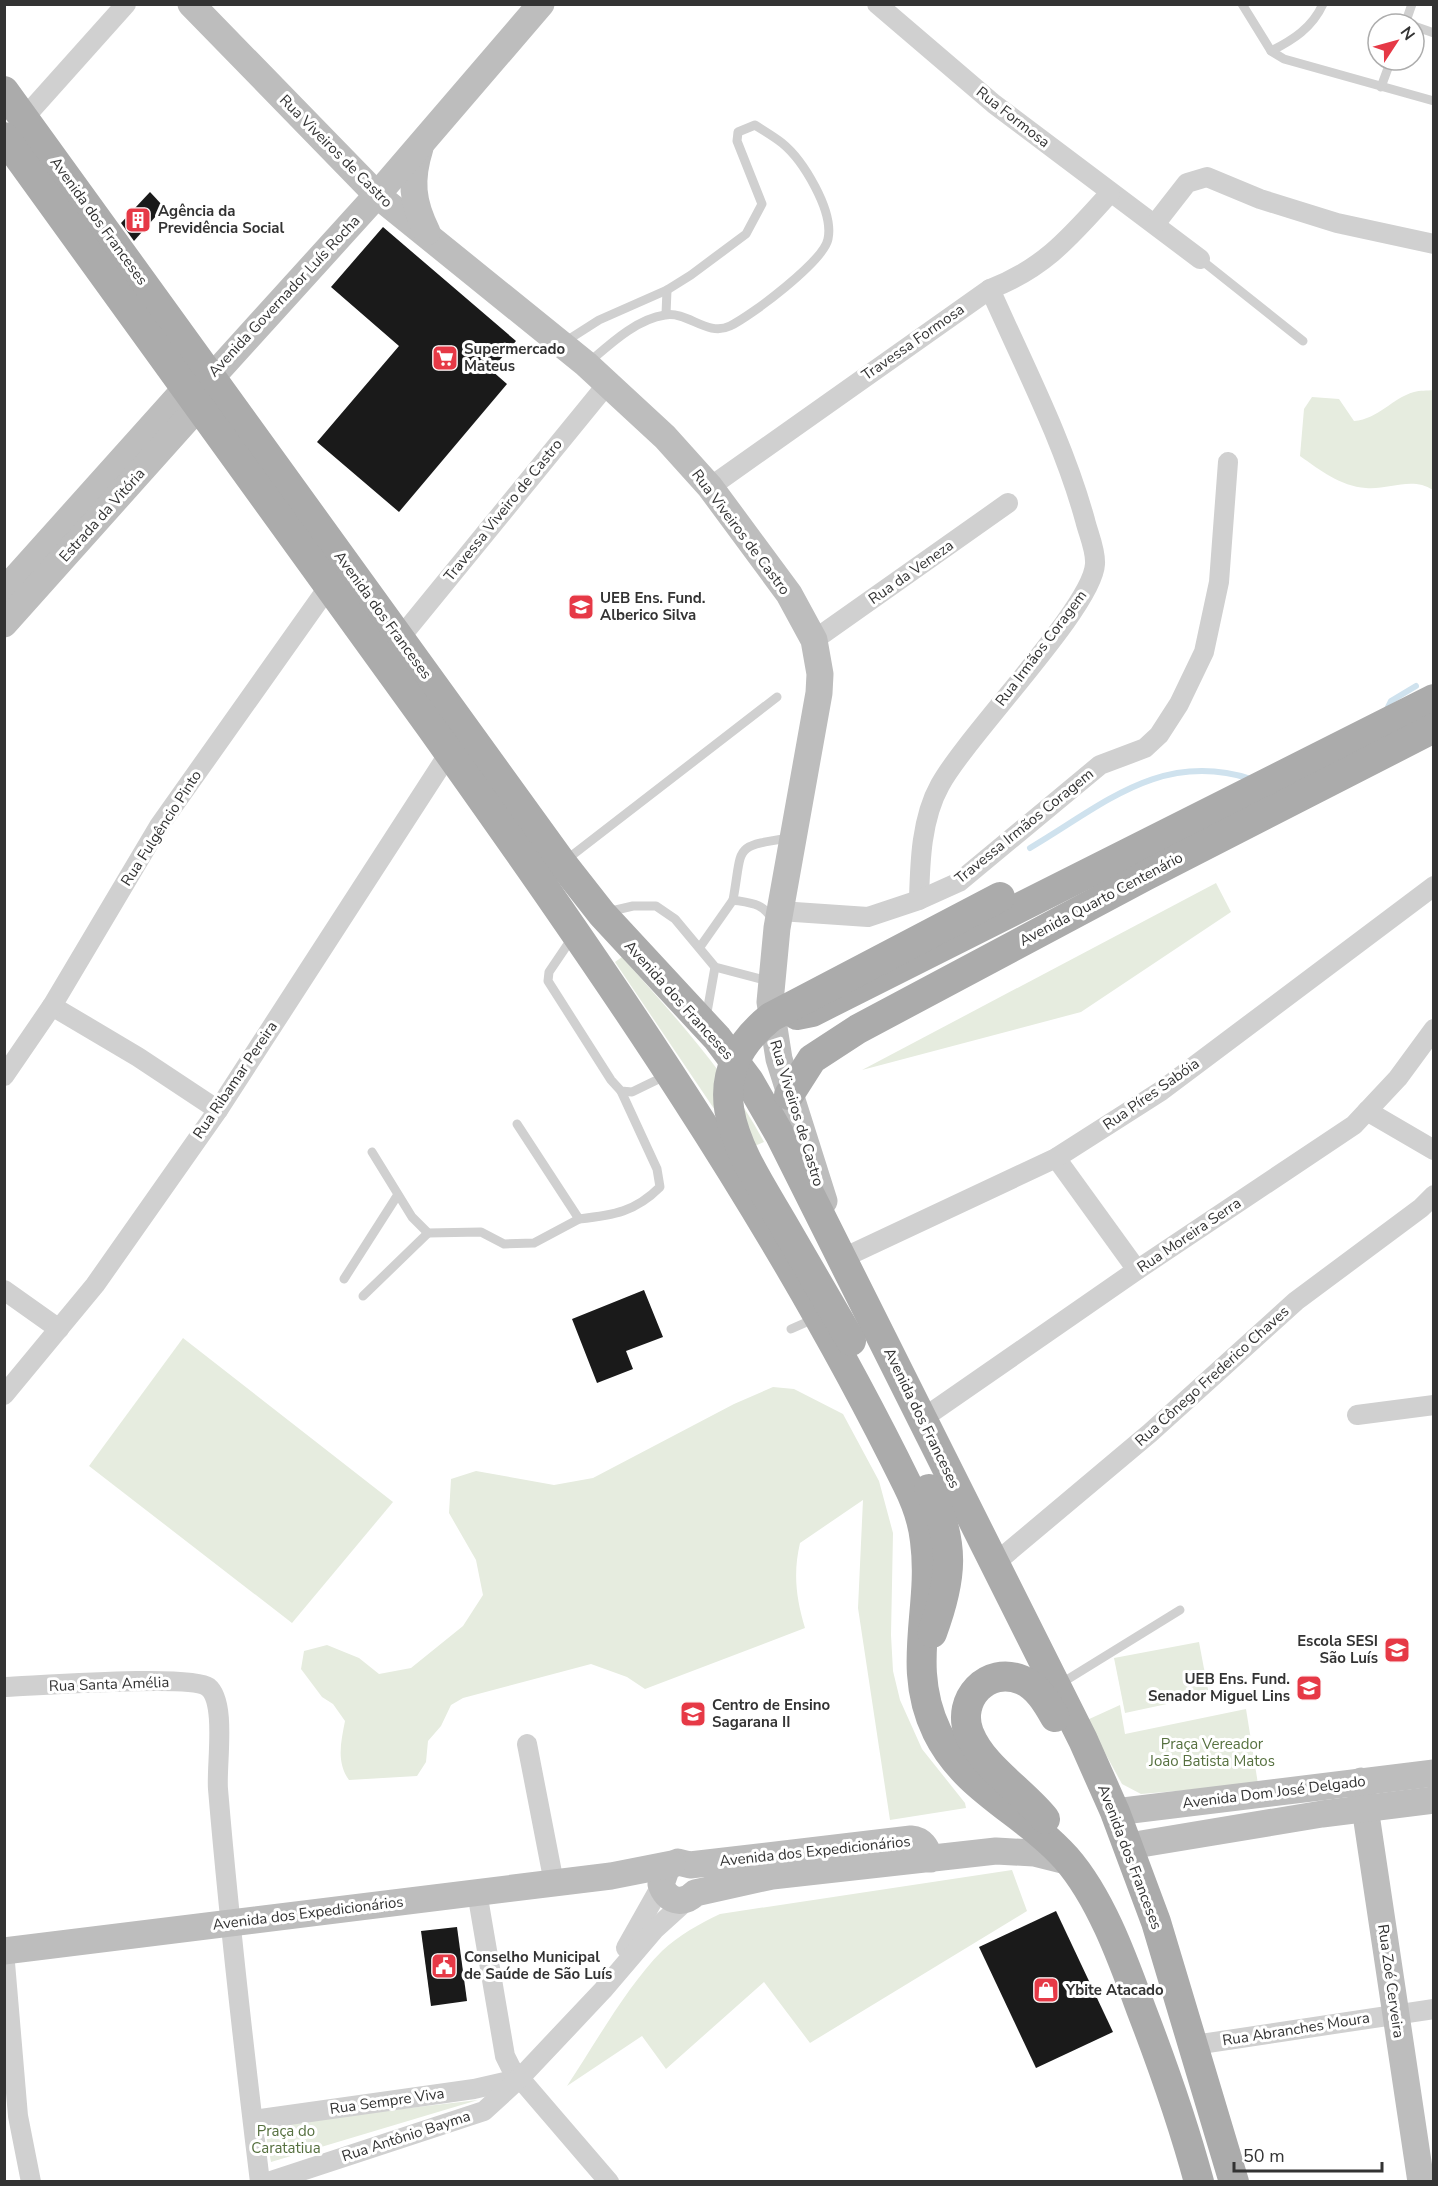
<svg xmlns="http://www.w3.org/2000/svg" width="1438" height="2186" viewBox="0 0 1438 2186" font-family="'Nunito Sans',sans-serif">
  <rect width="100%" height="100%" fill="#fff"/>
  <g fill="#e6ecdf">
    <path d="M1433,390V490C1412,476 1389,490 1366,488C1340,486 1320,470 1300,456L1304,409L1312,397L1339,399L1354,421C1379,419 1392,398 1414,392C1420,390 1427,391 1433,390Z"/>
    <polygon points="1216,883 1231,912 1081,1012 862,1070"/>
    <path d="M622,957C674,1016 727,1072 764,1142L750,1148L727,1128L615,962Z"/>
    <polygon points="183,1338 393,1502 292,1623 89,1466"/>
    <path d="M773,1387L794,1389L843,1414L879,1481L893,1533L891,1635L893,1671L900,1700L922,1749L965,1803L966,1808L890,1820L858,1608L863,1500L800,1543C793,1573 796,1598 805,1628L645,1689L627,1677L591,1664L463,1698L451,1705L441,1726L428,1741L426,1762L417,1776L349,1780C336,1762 341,1742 345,1721L333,1704L322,1697L301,1669L304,1651L327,1645L359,1658L379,1674L411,1668L463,1626L483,1595L476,1560L449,1513L451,1479L476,1471L554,1485L593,1478L734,1404Z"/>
    <polygon points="1199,1642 1209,1695 1125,1713 1114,1658"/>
    <polygon points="1120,1705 1125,1734 1246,1709 1258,1784 1141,1794 1122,1784 1087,1720"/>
    <path d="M1012,1870L1027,1911L810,2043L764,1982L666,2069L642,2036L567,2086C595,2044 627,1986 662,1951C679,1935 699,1924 720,1914Z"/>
    <polygon points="478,2100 271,2162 264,2125"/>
  </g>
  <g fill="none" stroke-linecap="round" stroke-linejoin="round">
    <g stroke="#cfe2ee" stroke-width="6">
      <polyline points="1386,711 1391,701 1416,686"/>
      <path d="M1030,848C1103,805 1161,750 1251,779"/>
    </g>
  </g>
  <g fill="#1a1a1a">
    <polygon points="150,192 164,207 134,241 121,223"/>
    <polygon points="383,227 516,341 491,370 507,384 399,512 317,442 399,346 331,287"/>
    <polygon points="644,1290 663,1337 626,1351 633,1369 597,1383 572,1319"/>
    <polygon points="1056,1911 1113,2032 1036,2068 979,1947"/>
    <polygon points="457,1927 467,2001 431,2006 421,1931"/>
  </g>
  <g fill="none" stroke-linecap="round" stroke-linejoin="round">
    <g stroke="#d0d0d0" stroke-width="9">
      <polyline points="1242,4 1271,51 1284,59 1434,101"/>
      <polyline points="1405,24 1412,4"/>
      <polyline points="1414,26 1434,33"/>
      <path d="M1271,51C1293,40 1312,28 1323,4"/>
      <polyline points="1381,87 1391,60"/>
      <polyline points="1200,259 1303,341"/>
      <polyline points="666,314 667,290"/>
      <path d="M563,343L599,320L667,290L691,275L746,234L762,204L737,141L738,132L755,125C764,131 773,136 782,143C803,160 834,211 828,239C824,261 751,316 730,326C707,337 688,311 665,315C636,319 609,345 588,363"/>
      <polyline points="566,860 777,697"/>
      <polyline points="607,912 633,906 656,906 675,919 715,967 768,981"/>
      <path d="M773,921C764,903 751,903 733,900C743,845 732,847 789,838"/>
      <polyline points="572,938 549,972 548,981 611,1080 621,1091 632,1092 667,1075"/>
      <polyline points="700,947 733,900"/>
      <polyline points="706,1018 715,967"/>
      <path d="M517,1124L579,1219C614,1215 635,1212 660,1187L657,1169L621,1091"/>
      <polyline points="372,1152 412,1217 428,1233 481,1232 504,1244 534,1243 579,1219"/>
      <polyline points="344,1279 397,1196"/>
      <polyline points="363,1296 428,1233"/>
      <polyline points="791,1329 816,1318"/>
      <polyline points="1060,1684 1180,1610"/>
    </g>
    <g stroke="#d0d0d0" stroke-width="20">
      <polyline points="877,4 994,104 1200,259"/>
      <polyline points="24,118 126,4"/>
      <polyline points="1155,224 1187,183 1207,177 1260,199 1337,223 1434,244"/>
      <path d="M710,487L990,289C1045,268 1071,236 1110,193"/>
      <polyline points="400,638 608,383"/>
      <polyline points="814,640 1008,503"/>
      <path d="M919,900C920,863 921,819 940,785C968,734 1093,607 1095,564C1096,550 1088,533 1085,520C1063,440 1023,364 990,289"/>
      <polyline points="780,911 868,917 919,900 959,882 1100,765 1145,748 1159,735 1179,704 1204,652 1219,582 1228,462"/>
      <polyline points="52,1006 138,1057 218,1110"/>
      <polyline points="4,1076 52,1006 159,826 329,586"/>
      <polyline points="1367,1111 1434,1150"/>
      <polyline points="1056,1158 1137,1270"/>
      <polyline points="843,1258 1056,1158 1161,1091 1434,886"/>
      <polyline points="4,1290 59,1329"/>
      <polyline points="4,1395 95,1285 218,1110 449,753"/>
      <polyline points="1357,1415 1434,1405"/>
      <polyline points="922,1419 1137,1270 1354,1125 1398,1078 1434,1029"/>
      <polyline points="994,1564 1150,1433 1296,1301 1421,1208 1434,1195"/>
      <path d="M4,1687C35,1686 191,1674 208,1687C227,1702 216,1766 218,1789C229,1920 244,2051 260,2182"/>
      <polyline points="527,1744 554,1883"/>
      <polyline points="477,1892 505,2056 511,2068 609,2182"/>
      <polyline points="626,1948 661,1886"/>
      <polyline points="4,1951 18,2116 31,2182"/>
      <polyline points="1194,2045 1434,2009"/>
      <polyline points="253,2120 474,2089 518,2079"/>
      <polyline points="268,2182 484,2111 520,2078 603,1990 655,1929 687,1900"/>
    </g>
    <g stroke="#bdbdbd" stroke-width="27">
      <polyline points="191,4 377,195 586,364 665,437 710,487 789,594 814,640 820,674 819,693 777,928 770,1002 779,1059 824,1201"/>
      <path d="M420,148C410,180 412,202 427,232"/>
      <polyline points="4,591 186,388 212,377 377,195 541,4"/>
      <polyline points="4,624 199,406"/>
      <polyline points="1361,1781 1421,2182"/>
      <polyline points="1115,1812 1434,1773"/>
      <polyline points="1129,1846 1322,1814 1434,1800"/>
      <path d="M931,1859C926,1848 923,1840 911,1839L690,1865L678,1862L667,1867L661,1884C666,1901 683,1906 695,1893L772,1876L996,1851L1034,1853L1070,1862"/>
      <polyline points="4,1951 611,1876 672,1864"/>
    </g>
    <g stroke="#ababab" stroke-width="30">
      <polyline points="4,91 562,863 602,914 717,1038 749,1081 780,1135 1083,1740 1115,1812 1156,1922 1234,2182"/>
      <path d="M4,137C146,333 288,529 430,726C603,969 775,1215 907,1484C916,1502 923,1521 925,1541C934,1609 905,1666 937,1732C965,1790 1025,1812 1066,1858C1101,1898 1123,1960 1141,2009C1163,2066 1183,2123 1199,2182"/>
      <polyline points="797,1015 812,1012 1434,699"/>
      <polyline points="789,1095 812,1059 858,1029 1145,876 1434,728"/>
      <path d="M929,1489C956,1543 952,1579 932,1633"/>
      <path d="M1045,1819C1022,1790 983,1768 969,1733C956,1700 987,1665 1022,1680C1038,1687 1047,1703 1055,1717"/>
    </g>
    <path stroke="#ababab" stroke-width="30" d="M851,1341C828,1301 805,1262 782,1222C741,1152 690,1082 771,1017L1000,897"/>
  </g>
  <defs>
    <g id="building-square" transform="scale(1.35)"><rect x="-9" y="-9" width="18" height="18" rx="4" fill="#e63946" stroke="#fff"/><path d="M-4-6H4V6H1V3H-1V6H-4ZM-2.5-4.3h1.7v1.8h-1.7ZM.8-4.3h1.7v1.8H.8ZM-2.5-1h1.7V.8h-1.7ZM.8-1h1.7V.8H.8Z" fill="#fff"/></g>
    <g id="supermarket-square" transform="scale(1.35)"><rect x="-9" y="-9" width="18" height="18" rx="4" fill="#e63946" stroke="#fff"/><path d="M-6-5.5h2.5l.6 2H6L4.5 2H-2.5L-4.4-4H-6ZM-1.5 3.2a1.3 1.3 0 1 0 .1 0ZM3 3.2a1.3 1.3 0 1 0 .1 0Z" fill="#fff"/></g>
    <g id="school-square" transform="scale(1.35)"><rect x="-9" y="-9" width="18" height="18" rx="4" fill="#e63946" stroke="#fff"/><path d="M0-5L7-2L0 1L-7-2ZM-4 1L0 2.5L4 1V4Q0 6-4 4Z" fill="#fff"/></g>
    <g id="civic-square" transform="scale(1.35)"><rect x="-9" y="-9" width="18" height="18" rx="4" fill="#e63946" stroke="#fff"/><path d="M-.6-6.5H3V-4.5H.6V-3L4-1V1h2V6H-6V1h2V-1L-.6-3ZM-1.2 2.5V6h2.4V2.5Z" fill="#fff"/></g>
    <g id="shop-square" transform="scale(1.35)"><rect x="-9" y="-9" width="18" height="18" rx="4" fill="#e63946" stroke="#fff"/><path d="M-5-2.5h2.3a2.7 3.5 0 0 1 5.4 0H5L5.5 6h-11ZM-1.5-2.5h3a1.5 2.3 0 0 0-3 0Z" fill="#fff"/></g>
  </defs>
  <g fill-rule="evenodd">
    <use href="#building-square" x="138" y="220"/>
    <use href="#supermarket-square" x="445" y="358"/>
    <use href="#school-square" x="581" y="607"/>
    <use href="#school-square" x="1397" y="1650"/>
    <use href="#school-square" x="1309" y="1688"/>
    <use href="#school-square" x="693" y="1714"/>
    <use href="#civic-square" x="444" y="1966"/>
    <use href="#shop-square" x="1046" y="1990"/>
  </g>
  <g text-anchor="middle" stroke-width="6" stroke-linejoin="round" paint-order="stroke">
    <g font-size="15" fill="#333" stroke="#fff">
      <text transform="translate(1013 117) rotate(38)" y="5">Rua Formosa</text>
      <text transform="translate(336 151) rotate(45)" y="5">Rua Viveiros de Castro</text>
      <text transform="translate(99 221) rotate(54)" y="5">Avenida dos Franceses</text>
      <text transform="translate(284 296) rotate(-47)" y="5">Avenida Governador Luís Rocha</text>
      <text transform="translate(913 342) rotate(-35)" y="5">Travessa Formosa</text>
      <text transform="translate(503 510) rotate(-51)" y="5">Travessa Viveiro de Castro</text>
      <text transform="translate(102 515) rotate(-48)" y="5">Estrada da Vitória</text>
      <text transform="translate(741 532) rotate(53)" y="5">Rua Viveiros de Castro</text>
      <text transform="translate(911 572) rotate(-35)" y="5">Rua da Veneza</text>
      <text transform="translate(383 615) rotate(54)" y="5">Avenida dos Franceses</text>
      <text transform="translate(1041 648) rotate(-53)" y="5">Rua Irmãos Coragem</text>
      <text transform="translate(1024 826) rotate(-39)" y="5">Travessa Irmãos Coragem</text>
      <text transform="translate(161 828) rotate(-57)" y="5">Rua Fulgêncio Pinto</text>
      <text transform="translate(1101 899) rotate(-28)" y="5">Avenida Quarto Centenário</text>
      <text transform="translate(679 1000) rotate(48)" y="5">Avenida dos Franceses</text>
      <text transform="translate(235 1080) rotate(-56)" y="5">Rua Ribamar Pereira</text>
      <text transform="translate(1151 1094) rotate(-35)" y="5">Rua Píres Sabóia</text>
      <text transform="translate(797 1113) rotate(73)" y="5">Rua Viveiros de Castro</text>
      <text transform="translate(1189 1235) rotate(-34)" y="5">Rua Moreira Serra</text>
      <text transform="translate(1212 1376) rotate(-42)" y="5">Rua Cônego Frederico Chaves</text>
      <text transform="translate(922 1418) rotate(64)" y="5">Avenida dos Franceses</text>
      <text transform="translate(109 1684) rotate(-2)" y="5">Rua Santa Amélia</text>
      <text transform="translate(1274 1792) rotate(-7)" y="5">Avenida Dom José Delgado</text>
      <text transform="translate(815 1851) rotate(-6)" y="5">Avenida dos Expedicionários</text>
      <text transform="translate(1130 1857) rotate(69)" y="5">Avenida dos Franceses</text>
      <text transform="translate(308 1913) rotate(-7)" y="5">Avenida dos Expedicionários</text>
      <text transform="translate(1391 1981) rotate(82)" y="5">Rua Zoé Cerveira</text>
      <text transform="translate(1296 2029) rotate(-9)" y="5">Rua Abranches Moura</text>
      <text transform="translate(387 2101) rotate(-8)" y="5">Rua Sempre Viva</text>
      <text transform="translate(406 2136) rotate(-18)" y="5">Rua Antônio Bayma</text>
    </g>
    <g font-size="15" font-weight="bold" fill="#333" stroke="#fff" text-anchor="start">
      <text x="158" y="216">Agência da<tspan x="158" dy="17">Previdência Social</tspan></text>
      <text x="464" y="354">Supermercado<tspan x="464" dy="17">Mateus</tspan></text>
      <text x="600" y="603">UEB Ens. Fund.<tspan x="600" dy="17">Alberico Silva</tspan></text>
      <text x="1378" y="1646" text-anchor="end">Escola SESI<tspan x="1378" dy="17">São Luís</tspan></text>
      <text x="1290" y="1684" text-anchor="end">UEB Ens. Fund.<tspan x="1290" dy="17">Senador Miguel Lins</tspan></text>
      <text x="712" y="1710">Centro de Ensino<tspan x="712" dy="17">Sagarana II</tspan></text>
      <text x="464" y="1962">Conselho Municipal<tspan x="464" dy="17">de Saúde de São Luís</tspan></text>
      <text x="1066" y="1995">Ybite Atacado</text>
    </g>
    <g font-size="15" fill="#56703f" stroke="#fff">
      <text x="1212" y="1749">Praça Vereador<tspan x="1212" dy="17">João Batista Matos</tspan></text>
      <text x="286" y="2136">Praça do<tspan x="286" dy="17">Caratatiua</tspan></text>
    </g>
  </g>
  <rect width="1438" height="2186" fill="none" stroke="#333333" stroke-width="12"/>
  <g transform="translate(1396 42) rotate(54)"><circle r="28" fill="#ffffff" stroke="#adadad" stroke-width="1.5"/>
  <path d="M0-4.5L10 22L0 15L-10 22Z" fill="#e63946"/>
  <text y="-9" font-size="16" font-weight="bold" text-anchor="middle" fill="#333333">N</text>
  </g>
  <path d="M1234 2162v9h148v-9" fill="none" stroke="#333333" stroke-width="3"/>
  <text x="1243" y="2162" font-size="18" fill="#333333" stroke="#ffffff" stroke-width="4.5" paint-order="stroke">50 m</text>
</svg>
